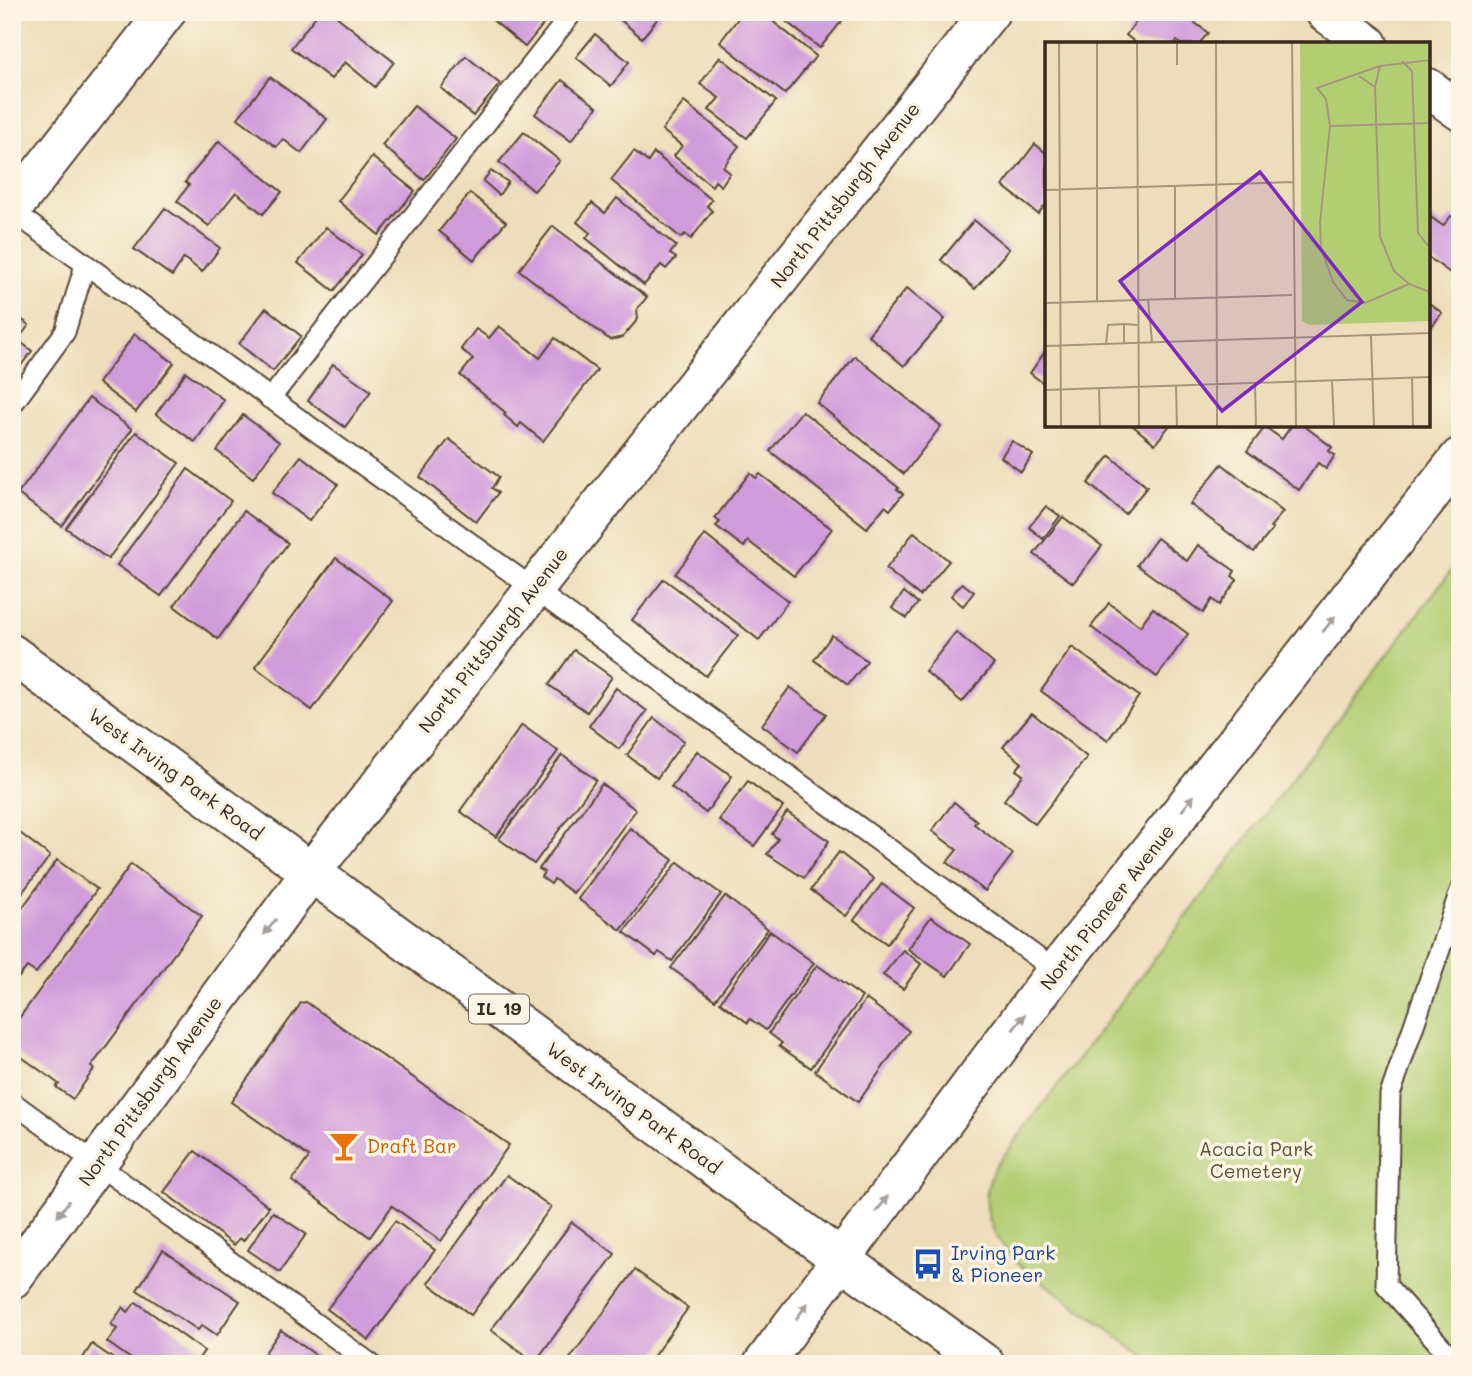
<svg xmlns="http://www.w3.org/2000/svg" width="1472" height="1376" viewBox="0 0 1472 1376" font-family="Mali,sans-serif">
  <rect width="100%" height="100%" fill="#fcf5e5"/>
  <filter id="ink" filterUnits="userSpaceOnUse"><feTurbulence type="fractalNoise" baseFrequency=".0143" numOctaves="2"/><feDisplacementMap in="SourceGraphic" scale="14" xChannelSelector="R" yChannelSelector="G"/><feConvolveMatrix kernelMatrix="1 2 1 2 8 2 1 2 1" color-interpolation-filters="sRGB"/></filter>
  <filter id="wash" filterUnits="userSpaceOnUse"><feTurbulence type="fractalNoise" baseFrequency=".00686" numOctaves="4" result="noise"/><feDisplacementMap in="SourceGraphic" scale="28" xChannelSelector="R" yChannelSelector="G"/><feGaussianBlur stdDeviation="1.57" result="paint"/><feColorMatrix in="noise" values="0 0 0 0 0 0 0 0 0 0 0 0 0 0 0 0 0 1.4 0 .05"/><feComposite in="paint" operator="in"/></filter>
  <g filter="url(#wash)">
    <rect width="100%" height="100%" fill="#eeddba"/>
    <path fill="#b3cd73" stroke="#777c48" stroke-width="2" d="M1460,559V1364H1155L1018,1264C999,1243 984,1222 987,1192C988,1185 991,1177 993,1170Z"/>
    <g id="blocks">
      <g fill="#d09bdb">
        <polygon points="319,12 331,12 394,62 375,87 345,62 331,79 291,48"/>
        <polygon points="483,12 553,12 525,47"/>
        <polygon points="611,12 663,12 642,38"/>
        <polygon points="743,12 761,12 816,56 785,94 720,42"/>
        <polygon points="788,12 849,12 820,48 783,19"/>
        <polygon points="1139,12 1181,12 1208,33 1199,44 1181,44 1177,41 1174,44 1137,44 1126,35 1137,20 1135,19"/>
        <polygon points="595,34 629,62 611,86 576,57"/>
        <polygon points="466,56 500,84 473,116 441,88"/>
        <polygon points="720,57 776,101 747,138 709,110 719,98 700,84"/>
        <polygon points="270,77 327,119 301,153 283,139 276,147 238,118"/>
        <polygon points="562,80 597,107 571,141 535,114"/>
        <polygon points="684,102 739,146 723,167 730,173 721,186 715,181 712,186 674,156 682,146 662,130"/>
        <polygon points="414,106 456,139 424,180 382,145"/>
        <polygon points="524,132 560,161 534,191 499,162"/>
        <polygon points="219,141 282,192 263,214 236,192 209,226 177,201 189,185 185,182"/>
        <polygon points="1035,144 1047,154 1047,203 1038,214 1003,186"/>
        <polygon points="634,151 648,162 654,153 712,200 707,206 712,211 691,239 685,234 681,238 611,180"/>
        <polygon points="372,157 415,191 379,235 338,201"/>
        <polygon points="491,171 508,182 499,195 483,181"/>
        <polygon points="470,193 506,222 474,260 439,231"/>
        <polygon points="617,198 676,246 670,254 676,258 666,269 661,265 644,285 586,238 590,233 577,222 592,203 605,213"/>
        <polygon points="165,208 220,248 202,272 184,258 172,276 134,249"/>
        <polygon points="1428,215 1443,226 1451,216 1460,222 1460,280 1428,257"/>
        <polygon points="974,220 1009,249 975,289 941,260"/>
        <polygon points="553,226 647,297 637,309 638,319 623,337 610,340 519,270"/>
        <polygon points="326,227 362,255 334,291 298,263"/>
        <polygon points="907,288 945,319 904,366 868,335"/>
        <polygon points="1428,302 1442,313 1428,331"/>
        <polygon points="266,308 301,336 273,371 239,344"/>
        <polygon points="16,315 29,325 18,340 32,351 12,377 12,319"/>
        <polygon points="499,326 540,358 555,338 597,370 543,441 521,423 518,427 504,415 506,413 460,375 473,359 461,349 476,329 489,338"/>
        <polygon points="135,334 174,363 136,412 98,383"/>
        <polygon points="1047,349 1047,386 1030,373"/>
        <polygon points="855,356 941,426 904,474 817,403"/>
        <polygon points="333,364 371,391 345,427 308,401"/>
        <polygon points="186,372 224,400 195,442 156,414"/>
        <polygon points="89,398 132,429 62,526 18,494"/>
        <polygon points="802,411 899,488 897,489 903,494 890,510 885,506 867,528 770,451"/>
        <polygon points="243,415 279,442 253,478 217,451"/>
        <polygon points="1132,425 1170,425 1155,444"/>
        <polygon points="1292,425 1303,425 1332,447 1329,451 1335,455 1326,469 1318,463 1299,490 1247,451 1265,427 1282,439"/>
        <polygon points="136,432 179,463 108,559 66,528"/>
        <polygon points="449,439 499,477 492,488 498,493 476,522 420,477"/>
        <polygon points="1012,441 1033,455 1021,472 1001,457"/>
        <polygon points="301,456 338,484 309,521 272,493"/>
        <polygon points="1110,456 1147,487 1125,514 1088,483"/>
        <polygon points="1222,464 1283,512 1270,527 1273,529 1254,552 1190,504"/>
        <polygon points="188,469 231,501 161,596 117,565"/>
        <polygon points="750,473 756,478 760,474 832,529 794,576 748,541 744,547 716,526 720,522 715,518"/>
        <polygon points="1046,506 1060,516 1043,539 1029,527"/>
        <polygon points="244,511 288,543 218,639 174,606"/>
        <polygon points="1063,517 1102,546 1073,583 1034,554"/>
        <polygon points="914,532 949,561 920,596 886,569"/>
        <polygon points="705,535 788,601 759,640 675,574"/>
        <polygon points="1157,538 1187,561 1198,545 1235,571 1232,576 1237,580 1219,605 1212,599 1203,613 1137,565"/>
        <polygon points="336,558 393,601 312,710 255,667"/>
        <polygon points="664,579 738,635 706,676 632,620"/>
        <polygon points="962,583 974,592 963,606 951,596"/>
        <polygon points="904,592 918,603 907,618 892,608"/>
        <polygon points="1109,603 1140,626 1153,608 1188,634 1157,677 1091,627"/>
        <polygon points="956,632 994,664 962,702 925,671"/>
        <polygon points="832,635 867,661 848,685 814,660"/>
        <polygon points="1072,647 1139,696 1108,740 1041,691"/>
        <polygon points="574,650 612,677 587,712 549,685"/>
        <polygon points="790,687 826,714 798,752 762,725"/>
        <polygon points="616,688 647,711 619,749 589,726"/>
        <polygon points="1032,713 1087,757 1035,824 1004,800 1023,775 1016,770 1022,763 1003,747"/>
        <polygon points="654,718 684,741 657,778 627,755"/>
        <polygon points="522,725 558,751 496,837 460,811"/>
        <polygon points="697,751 732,776 706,813 671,787"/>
        <polygon points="562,755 596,780 534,864 499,839"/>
        <polygon points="748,781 783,807 754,846 719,820"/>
        <polygon points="602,784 636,810 573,893 554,879 551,884 541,877 544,872 539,869"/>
        <polygon points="954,802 977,821 974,824 1013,854 985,891 947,862 957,850 932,831"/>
        <polygon points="787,812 829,841 804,878 767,854 778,839 772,834"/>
        <polygon points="12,827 50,856 12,906"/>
        <polygon points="630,828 673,860 621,930 578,899"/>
        <polygon points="839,852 874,879 846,916 811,890"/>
        <polygon points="57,860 97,889 36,973 27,967 18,978 12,973 12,922"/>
        <polygon points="678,862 721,894 672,961 659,952 656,956 624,932"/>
        <polygon points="131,864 202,916 91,1067 94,1069 73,1099 56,1087 59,1084 12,1050 12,1028"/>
        <polygon points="882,884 914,908 887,944 854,920"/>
        <polygon points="725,896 768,929 715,1000 671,968"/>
        <polygon points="931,917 970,944 947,976 908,949"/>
        <polygon points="770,931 814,963 766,1030 750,1019 748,1023 720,1002"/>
        <polygon points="903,950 921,964 903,989 883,975"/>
        <polygon points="817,965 862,997 811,1068 779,1046 782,1043 769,1033"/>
        <polygon points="866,999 909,1031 858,1102 815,1071"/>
        <polygon points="306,1002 509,1145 441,1241 392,1206 370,1237 292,1181 309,1157 231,1102 299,1006 301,1003"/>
        <polygon points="195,1151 269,1207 243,1241 240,1238 234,1245 164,1192"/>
        <polygon points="507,1175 551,1207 471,1315 428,1283"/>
        <polygon points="273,1212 306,1234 280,1272 248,1250"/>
        <polygon points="395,1221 435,1250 369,1340 327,1309"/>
        <polygon points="572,1222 615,1254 535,1362 491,1330"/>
        <polygon points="163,1250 240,1301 217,1335 202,1325 198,1330 137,1290"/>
        <polygon points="635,1270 688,1308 648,1364 566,1364"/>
        <polygon points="136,1302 204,1351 195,1364 138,1364 107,1342 117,1329 111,1324 123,1307 128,1312"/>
        <polygon points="281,1330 328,1364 257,1364"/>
        <polygon points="92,1344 121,1364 79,1364"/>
      </g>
    </g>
  </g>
  <g filter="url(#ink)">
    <use href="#blocks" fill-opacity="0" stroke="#564535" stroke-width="2"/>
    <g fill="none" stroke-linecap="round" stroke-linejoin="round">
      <g stroke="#564535" stroke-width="23">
        <g id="service">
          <polyline points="12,211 534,589 1056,971"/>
          <polyline points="270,399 573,12"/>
          <polyline points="12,405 65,332 85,265"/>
          <polyline points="12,1102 371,1364"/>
          <polyline points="1457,1364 1386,1285 1390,1095 1460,891"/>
        </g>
      </g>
      <g stroke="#564535" stroke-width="42">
        <g id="minor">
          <polyline points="1325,12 1368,44"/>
          <polyline points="1428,88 1460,111"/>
          <polyline points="12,209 166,12"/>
          <polyline points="12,1279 311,872 990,12"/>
          <polyline points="763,1364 1056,971 1460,457"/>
        </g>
      </g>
      <g stroke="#564535" stroke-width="42">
        <polyline id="primary" points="12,654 985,1364"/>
      </g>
      <use href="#service" stroke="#fff" stroke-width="19"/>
      <use href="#minor" stroke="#fff" stroke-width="38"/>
      <use href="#primary" stroke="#fff" stroke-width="38"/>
    </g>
    <defs><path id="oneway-solid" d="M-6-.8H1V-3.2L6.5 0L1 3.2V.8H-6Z" transform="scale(1.75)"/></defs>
    <g fill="#a79f9a">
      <use href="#oneway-solid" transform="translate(1329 624) rotate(-52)"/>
      <use href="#oneway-solid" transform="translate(1188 803) rotate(-52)"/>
      <use href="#oneway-solid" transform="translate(270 927) rotate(127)"/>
      <use href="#oneway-solid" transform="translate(1019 1022) rotate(-53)"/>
      <use href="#oneway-solid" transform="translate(882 1204) rotate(-53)"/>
      <use href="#oneway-solid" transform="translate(63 1209) rotate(126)"/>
      <use href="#oneway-solid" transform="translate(802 1311) rotate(-54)"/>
    </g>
  </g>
  <defs>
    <g id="bar-bare" transform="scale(2.415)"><path d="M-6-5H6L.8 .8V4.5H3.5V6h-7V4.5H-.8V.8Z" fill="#e8710a" stroke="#fcf5e5" stroke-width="2.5" paint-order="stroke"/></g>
    <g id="bus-bare" transform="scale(2.415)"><path d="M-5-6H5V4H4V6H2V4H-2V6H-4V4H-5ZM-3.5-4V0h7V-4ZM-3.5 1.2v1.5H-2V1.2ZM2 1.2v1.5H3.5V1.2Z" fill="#1a4fb4" stroke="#fcf5e5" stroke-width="2.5" paint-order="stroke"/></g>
  </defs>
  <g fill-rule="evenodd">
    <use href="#bar-bare" x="344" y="1146"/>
    <use href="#bus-bare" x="928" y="1264"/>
  </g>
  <g text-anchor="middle" stroke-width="7" stroke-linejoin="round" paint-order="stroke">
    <rect fill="#fcf5e5" stroke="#75675a" stroke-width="2" x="469" y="994.5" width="60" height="29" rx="5"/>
    <g font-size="18" font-weight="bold" fill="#3b2a1e">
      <text x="499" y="1015">IL 19</text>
    </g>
    <g font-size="19" fill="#3b2a1e" stroke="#fcf5e5">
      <text transform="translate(845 195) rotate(-52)" y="7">North Pittsburgh Avenue</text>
      <text transform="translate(493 640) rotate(-52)" y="7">North Pittsburgh Avenue</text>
      <text transform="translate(176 774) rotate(36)" y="7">West Irving Park Road</text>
      <text transform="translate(1107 907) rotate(-52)" y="7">North Pioneer Avenue</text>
      <text transform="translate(150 1091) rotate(-54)" y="7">North Pittsburgh Avenue</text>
      <text transform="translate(634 1108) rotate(36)" y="7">West Irving Park Road</text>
    </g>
    <g font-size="19" fill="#c56008" stroke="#fcf5e5" text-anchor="start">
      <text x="367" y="1153">Draft Bar</text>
    </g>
    <g font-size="19" fill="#595333" stroke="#fcf5e5">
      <text x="1256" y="1156">Acacia Park<tspan x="1256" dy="22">Cemetery</tspan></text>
    </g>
    <g font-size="19" fill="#164399" stroke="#fcf5e5" text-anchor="start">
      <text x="951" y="1260">Irving Park<tspan x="951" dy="22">&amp; Pioneer</tspan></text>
    </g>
  </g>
  <g transform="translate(1045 42)">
    <rect width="385" height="385" fill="#eeddba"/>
    <path d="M255,0H385V279L265,283L257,279Z" fill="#b3cd73"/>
    <path fill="none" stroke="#a6957c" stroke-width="2" d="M14,0L16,385M52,0V259M92,0L94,385M132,0V23M171,0L172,385M247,0L251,385M357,19L367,29L373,191L385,206M314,34L330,45L335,195L349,229L364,242L385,250M330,45L335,24M285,84L385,81M0,148L248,140M364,242L320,261L302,258L288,240L276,206L275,180L285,84L281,57L272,46L335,24L385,18M103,257L107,300M130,257V144M0,261L247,253M326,293L329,385M79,301V282L92,283M61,302L63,283L79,282M0,304L385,291M367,335L368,385M287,338L289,385M210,341L211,385M131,343L132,385M54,346L55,385M0,348L385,335"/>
    <path fill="#7b2cbf" fill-opacity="0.15" stroke="#7b2cbf" stroke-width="3.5" d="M215,130L317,260L177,369L75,239Z"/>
    <rect width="385" height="385" fill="none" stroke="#3b2a1e" stroke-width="3.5"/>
  </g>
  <rect width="1472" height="1376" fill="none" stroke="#fcf5e5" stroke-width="42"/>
</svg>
